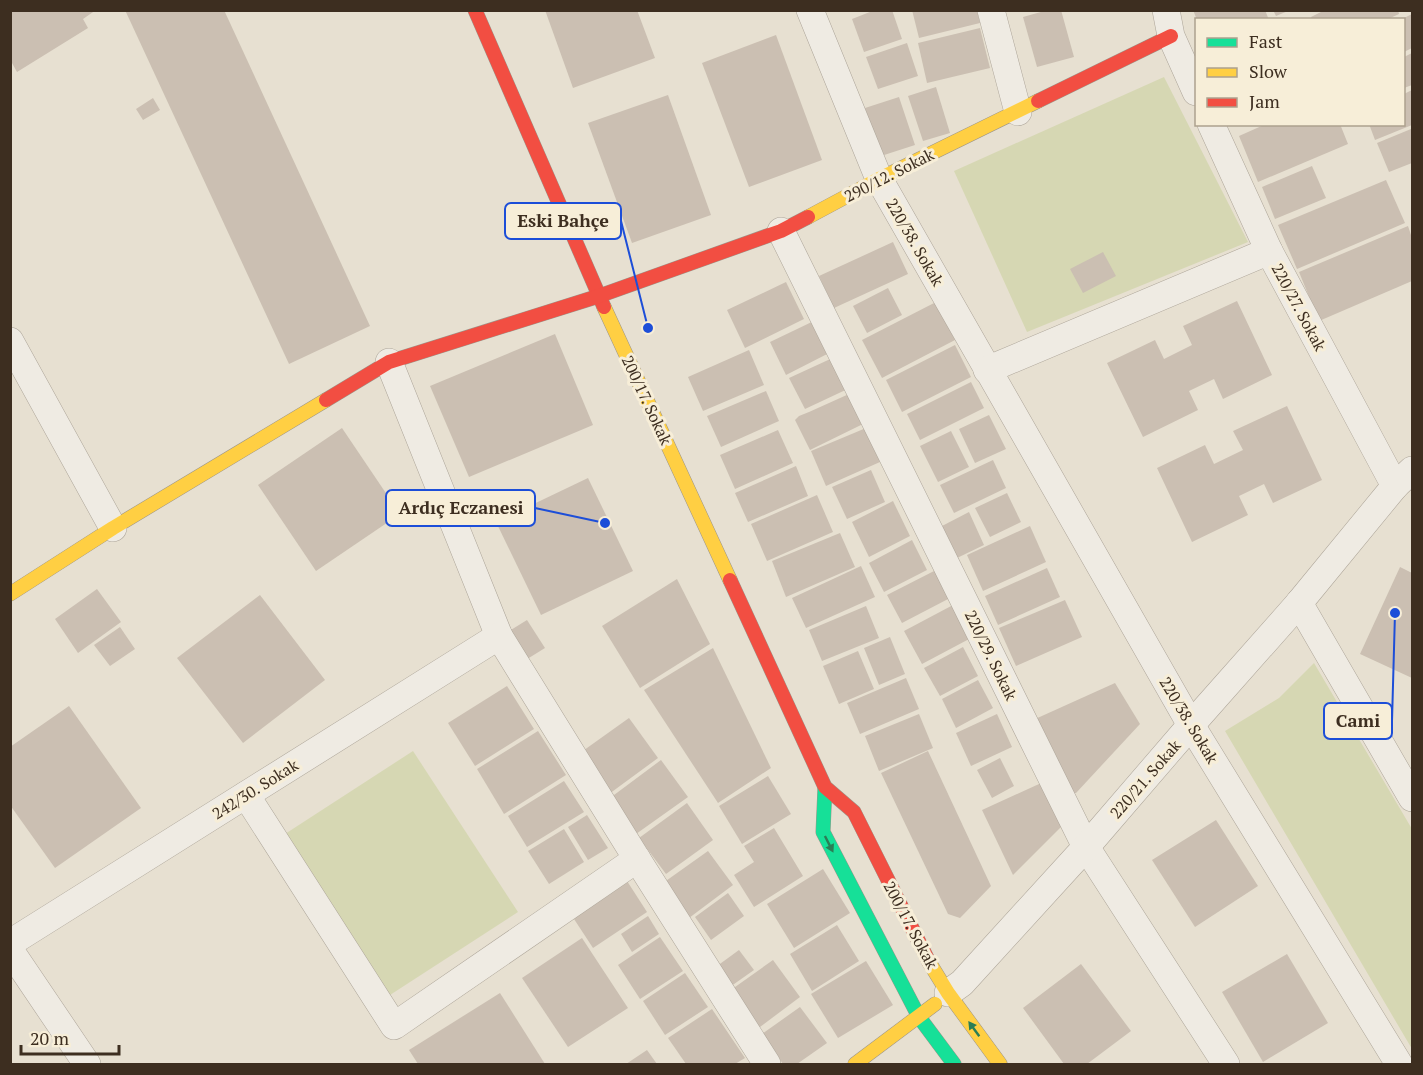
<svg xmlns="http://www.w3.org/2000/svg" width="1423" height="1075" viewBox="0 0 1423 1075" font-family="'PT Serif',serif">
  <rect width="100%" height="100%" fill="#e7e0d1"/>
  <g fill="#d6d7b3">
    <polygon points="1164,77 1248,242 1027,332 954,171"/>
    <polygon points="1314,663 1412,829 1412,1049 1225,731 1279,698"/>
    <polygon points="413,751 518,912 390,995 285,834"/>
  </g>
  <g fill="#cbbfb2">
    <polygon points="10,10 96,10 83,19 88,28 17,72 12,63 10,64"/>
    <polygon points="125,10 224,10 370,326 289,364"/>
    <polygon points="545,10 637,10 655,58 573,88"/>
    <polygon points="875,10 892,10 902,39 864,52 852,19"/>
    <polygon points="912,10 977,10 980,23 919,38"/>
    <polygon points="1048,10 1061,10 1074,57 1037,67 1023,17"/>
    <polygon points="1193,10 1265,10 1269,20 1197,20"/>
    <polygon points="1273,10 1288,10 1288,11 1276,16"/>
    <polygon points="1325,10 1398,10 1399,14 1386,20 1312,20 1311,17"/>
    <polygon points="1412,14 1412,48 1404,52 1404,18"/>
    <polygon points="980,28 990,68 927,83 918,43"/>
    <polygon points="776,35 822,160 749,187 702,63"/>
    <polygon points="907,43 918,76 878,89 866,57"/>
    <polygon points="1412,53 1412,85 1404,88 1404,57"/>
    <polygon points="936,87 950,133 923,141 908,96"/>
    <polygon points="1412,90 1412,125 1375,140 1369,124 1404,124 1404,94"/>
    <polygon points="668,95 711,215 632,243 588,123"/>
    <polygon points="899,97 915,145 881,156 865,108"/>
    <polygon points="153,98 160,110 143,120 136,109"/>
    <polygon points="1266,124 1340,124 1348,144 1258,182 1239,136"/>
    <polygon points="1411,129 1412,163 1389,172 1377,143"/>
    <polygon points="1312,166 1326,198 1275,219 1262,187"/>
    <polygon points="1386,180 1405,223 1297,269 1278,225"/>
    <polygon points="1408,226 1412,238 1412,281 1319,321 1299,272"/>
    <polygon points="893,242 908,274 834,308 819,276"/>
    <polygon points="1103,252 1116,276 1083,293 1070,269"/>
    <polygon points="786,282 804,319 745,348 727,310"/>
    <polygon points="888,288 902,315 867,333 853,306"/>
    <polygon points="1237,301 1272,375 1223,399 1214,379 1189,391 1198,410 1143,437 1107,363 1155,340 1164,359 1192,345 1183,326"/>
    <polygon points="936,302 955,340 882,378 862,340"/>
    <polygon points="818,319 833,351 786,375 770,342"/>
    <polygon points="555,334 593,425 469,477 430,386"/>
    <polygon points="955,345 971,377 902,412 886,380"/>
    <polygon points="749,350 764,385 703,411 688,377"/>
    <polygon points="839,355 854,386 805,409 789,378"/>
    <polygon points="971,382 984,408 920,440 907,414"/>
    <polygon points="766,391 779,421 721,447 707,416"/>
    <polygon points="849,394 863,424 810,450 795,420 799,416 809,412"/>
    <polygon points="1287,406 1322,480 1273,503 1264,484 1239,496 1248,515 1192,542 1157,468 1205,445 1214,464 1243,450 1233,431"/>
    <polygon points="989,415 1006,449 975,463 959,429"/>
    <polygon points="342,428 400,514 316,571 258,485"/>
    <polygon points="866,428 880,462 826,486 811,451"/>
    <polygon points="778,430 793,463 735,489 720,455"/>
    <polygon points="951,431 969,467 938,482 920,446"/>
    <polygon points="993,460 1006,488 954,513 940,485"/>
    <polygon points="796,466 808,496 748,522 735,493"/>
    <polygon points="871,470 885,502 847,519 832,487"/>
    <polygon points="588,478 633,571 541,615 496,522"/>
    <polygon points="1007,493 1021,522 990,537 975,508"/>
    <polygon points="817,495 833,532 767,561 751,524"/>
    <polygon points="893,501 910,536 869,557 852,522"/>
    <polygon points="969,512 984,545 957,558 942,526"/>
    <polygon points="1030,526 1046,562 983,591 967,555"/>
    <polygon points="840,533 855,567 786,597 772,561"/>
    <polygon points="912,540 927,570 884,592 869,563"/>
    <polygon points="861,566 875,597 806,628 792,598"/>
    <polygon points="1400,567 1412,573 1412,678 1360,654"/>
    <polygon points="1047,568 1060,597 998,625 985,596"/>
    <polygon points="936,570 950,598 902,623 887,595"/>
    <polygon points="677,579 710,644 640,688 602,626"/>
    <polygon points="97,589 121,622 78,653 55,619"/>
    <polygon points="260,595 325,680 243,743 177,658"/>
    <polygon points="1065,600 1082,637 1016,666 999,628"/>
    <polygon points="953,605 971,638 922,664 904,631"/>
    <polygon points="866,606 879,638 822,661 809,630"/>
    <polygon points="527,620 545,648 524,661 506,633"/>
    <polygon points="120,627 135,649 110,666 94,645"/>
    <polygon points="890,637 905,674 879,685 864,648"/>
    <polygon points="963,647 978,676 940,696 924,668"/>
    <polygon points="713,648 771,768 718,803 644,690"/>
    <polygon points="858,651 874,689 839,704 823,666"/>
    <polygon points="906,678 919,709 860,734 847,703"/>
    <polygon points="978,680 993,708 956,728 942,699"/>
    <polygon points="1115,683 1140,724 1076,793 1065,792 1033,720"/>
    <polygon points="507,686 534,729 475,766 448,723"/>
    <polygon points="69,706 141,808 55,868 10,805 10,747"/>
    <polygon points="919,714 933,748 879,771 865,736"/>
    <polygon points="997,714 1012,747 971,766 956,733"/>
    <polygon points="629,718 658,758 609,794 580,753"/>
    <polygon points="538,731 566,775 504,814 477,769"/>
    <polygon points="928,751 991,886 960,918 948,914 881,773"/>
    <polygon points="1000,758 1014,786 992,798 977,770"/>
    <polygon points="661,760 688,797 636,834 610,798"/>
    <polygon points="768,776 791,814 742,844 719,806"/>
    <polygon points="1050,779 1069,819 1013,875 982,810"/>
    <polygon points="564,781 584,812 527,847 508,816"/>
    <polygon points="687,803 713,840 666,874 639,838"/>
    <polygon points="587,815 608,848 588,860 568,827"/>
    <polygon points="1216,820 1258,886 1195,927 1152,860"/>
    <polygon points="774,828 803,876 754,907 734,875 754,862 744,846"/>
    <polygon points="564,829 584,862 549,884 528,851"/>
    <polygon points="708,851 733,885 689,918 663,883"/>
    <polygon points="823,869 850,913 794,948 767,904"/>
    <polygon points="627,881 647,912 593,948 572,916"/>
    <polygon points="728,893 744,916 711,940 695,917"/>
    <polygon points="648,916 659,934 632,952 621,934"/>
    <polygon points="837,925 859,961 812,991 790,954"/>
    <polygon points="660,937 683,971 640,999 618,965"/>
    <polygon points="582,938 628,1008 568,1047 522,978"/>
    <polygon points="739,950 754,970 727,989 713,969"/>
    <polygon points="1287,954 1328,1023 1263,1062 1222,992"/>
    <polygon points="773,960 800,997 756,1030 728,992"/>
    <polygon points="866,961 893,1005 838,1038 811,994"/>
    <polygon points="1081,964 1131,1031 1087,1064 1064,1064 1023,1008"/>
    <polygon points="685,973 708,1007 665,1035 643,1001"/>
    <polygon points="500,993 545,1064 418,1064 409,1050"/>
    <polygon points="800,1007 827,1043 797,1064 783,1064 762,1034"/>
    <polygon points="712,1009 745,1058 735,1064 686,1064 668,1038"/>
    <polygon points="647,1050 657,1064 626,1064"/>
  </g>
  <g fill="none" stroke-linecap="round" stroke-linejoin="round">
    <g stroke="#ada599" stroke-width="28">
      <g id="street">
        <polyline points="810,10 879,179 1191,725 1399,1064"/>
        <polyline points="991,10 1018,112"/>
        <polyline points="1166,10 1171,36 1196,92"/>
        <polyline points="1211,124 1269,251 1395,486"/>
        <polyline points="781,231 1086,847 1226,1064"/>
        <polyline points="10,341 113,528"/>
        <polyline points="389,362 499,636 637,859 767,1064"/>
        <polyline points="987,370 1269,251"/>
        <polyline points="1299,603 1412,798"/>
        <polyline points="246,795 394,1026 637,859"/>
        <polyline points="10,943 499,636"/>
        <polyline points="10,950 87,1064"/>
        <polyline points="948,993 962,983 1086,847 1191,725 1299,603 1395,486 1412,470"/>
      </g>
    </g>
    <g stroke="#9c958a" stroke-width="15">
      <polyline id="fast" points="825,787 823,832 919,1017 954,1064"/>
    </g>
    <g stroke="#9c958a" stroke-width="15">
      <g id="slow">
        <polyline points="808,217 879,179 1038,101"/>
        <polyline points="604,307 730,580"/>
        <polyline points="10,594 113,528 326,400"/>
        <polyline points="929,962 948,993 1000,1064"/>
        <polyline points="855,1064 935,1004"/>
      </g>
    </g>
    <g stroke="#9c958a" stroke-width="15">
      <g id="jam">
        <polyline points="475,10 604,307"/>
        <polyline points="1038,101 1171,36"/>
        <polyline points="326,400 389,362 599,296 781,231 808,217"/>
        <polyline points="730,580 825,787 854,812 929,962"/>
      </g>
    </g>
    <use href="#street" stroke="#efebe3" stroke-width="27"/>
    <use href="#fast" stroke="#16e098" stroke-width="14"/>
    <use href="#slow" stroke="#ffcf43" stroke-width="14"/>
    <use href="#jam" stroke="#f24e42" stroke-width="14"/>
  </g>
  <defs><path id="oneway-solid" d="M-6-.8H1V-3.2L6.5 0L1 3.2V.8H-6Z" transform="scale(1.5)"/></defs>
  <g fill="#2b7e56">
    <use href="#oneway-solid" transform="translate(829 844) rotate(63)"/>
    <use href="#oneway-solid" transform="translate(974 1029) rotate(-126)"/>
  </g>
  <g text-anchor="middle" stroke-width="6" stroke-linejoin="round" paint-order="stroke">
    <g font-size="16" fill="#3d2e20" stroke="#f7eed8">
      <text transform="translate(889 175) rotate(-27)" y="6">290/12. Sokak</text>
      <text transform="translate(915 242) rotate(60)" y="6">220/38. Sokak</text>
      <text transform="translate(1299 307) rotate(62)" y="6">220/27. Sokak</text>
      <text transform="translate(647 400) rotate(65)" y="6">200/17. Sokak</text>
      <text transform="translate(991 655) rotate(64)" y="6">220/29. Sokak</text>
      <text transform="translate(1189 720) rotate(59)" y="6">220/38. Sokak</text>
      <text transform="translate(1145 779) rotate(-49)" y="6">220/21. Sokak</text>
      <text transform="translate(255 789) rotate(-32)" y="6">242/30. Sokak</text>
      <text transform="translate(911 925) rotate(62)" y="6">200/17. Sokak</text>
    </g>
  </g>
  <path fill="none" stroke="#1d4ed8" stroke-width="2" d="M648 328L621 221M605 523L535 508M1395 613L1392 721"/>
  <g fill="#1d4ed8" stroke="#f7eed8" stroke-width="2">
    <circle cx="648" cy="328" r="6"/>
    <circle cx="605" cy="523" r="6"/>
    <circle cx="1395" cy="613" r="6"/>
  </g>
  <g fill="#f7eed8" stroke="#1d4ed8" stroke-width="2">
    <rect x="505" y="203" width="116" height="36" rx="6"/>
    <rect x="386" y="490" width="149" height="36" rx="6"/>
    <rect x="1324" y="703" width="68" height="36" rx="6"/>
  </g>
  <g font-size="18" text-anchor="middle" font-weight="bold" fill="#3d2e20">
    <text x="563" y="227">Eski Bahçe</text>
    <text x="461" y="514">Ardıç Eczanesi</text>
    <text x="1358" y="727">Cami</text>
  </g>
  <rect width="1423" height="1075" fill="none" stroke="#3d2e20" stroke-width="24"/>
  <rect x="1195" y="18" width="210" height="108" fill="#f7eed8" stroke="#ada18e" stroke-width="1.5"/>
  <rect x="1207" y="38" width="30" height="9" fill="#16e098" stroke="#ada18e" stroke-width="1.5"/>
  <text x="1249" y="48" font-size="18" fill="#3d2e20">Fast</text>
  <rect x="1207" y="68" width="30" height="9" fill="#ffcf43" stroke="#ada18e" stroke-width="1.5"/>
  <text x="1249" y="78" font-size="18" fill="#3d2e20">Slow</text>
  <rect x="1207" y="98" width="30" height="9" fill="#f24e42" stroke="#ada18e" stroke-width="1.5"/>
  <text x="1249" y="108" font-size="18" fill="#3d2e20">Jam</text>
  <path d="M21 1045v9h98v-9" fill="none" stroke="#3d2e20" stroke-width="3"/>
  <text x="30" y="1045" font-size="18" fill="#3d2e20" stroke="#f7eed8" stroke-width="4.5" paint-order="stroke">20 m</text>
</svg>
